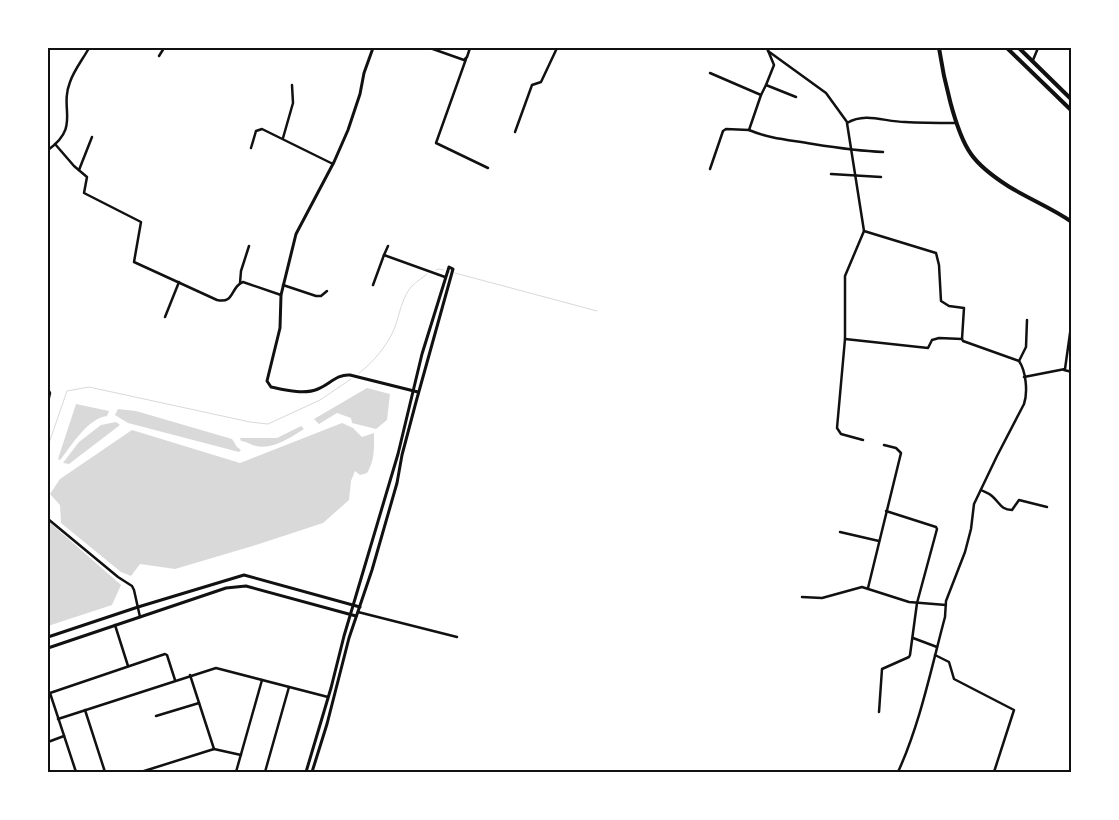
<svg xmlns="http://www.w3.org/2000/svg" width="1119" height="820" viewBox="0 0 1119 820" font-family="'Exo 2',sans-serif">
  <rect width="100%" height="100%" fill="#fff"/>
  <g fill="#d9d9d9">
    <polygon points="367,388 390,394 387,420 376,429 352,423 351,418 337,413 319,424 314,419"/>
    <path d="M76,404L109,411L107,416C87,419 73,444 60,460L58,459Z"/>
    <polygon points="118,409 136,411 232,439 237,447 241,450 239,452 128,423 115,415"/>
    <polygon points="116,422 120,425 69,464 63,463 79,442 101,425"/>
    <path d="M342,423L353,428L362,437L374,433C374,448 375,460 367,473L360,475L355,471L351,481L349,500L323,523L259,544L175,569L140,564L131,576L121,572L61,523L60,505L50,494L60,479L132,430L240,463Z"/>
    <path d="M301,426L304,429C291,437 273,450 256,446C251,445 248,442 241,441L240,438H277Z"/>
    <polygon points="48,521 121,585 112,605 48,626"/>
  </g>
  <g fill="none" stroke-linecap="round" stroke-linejoin="round">
    <g stroke="#d9d9d9" stroke-width="1">
      <polyline points="436,270 439,269 444,270"/>
      <polyline points="449,272 450,272"/>
      <polyline points="455,273 597,311"/>
      <path d="M359,373C373,363 389,343 395,327C399,315 403,295 412,286C416,282 422,278 427,274"/>
      <polyline points="48,446 67,391 89,387 250,422 268,424 320,400 351,379"/>
    </g>
    <g stroke="#111" stroke-width="2.5">
      <polyline points="430,48 464,60 467,57 470,48"/>
      <polyline points="768,51 826,93 847,122"/>
      <polyline points="159,56 164,48"/>
      <polyline points="466,59 436,143 488,168"/>
      <polyline points="1033,60 1038,48"/>
      <polyline points="710,73 761,95 749,130 726,129 723,131 710,169"/>
      <polyline points="766,85 774,65 767,48"/>
      <polyline points="761,95 766,85 796,97"/>
      <path d="M749,130C770,139 791,140 813,144C838,148 858,151 883,152"/>
      <polyline points="515,132 532,85 541,82 557,48"/>
      <polyline points="283,138 293,103 292,85"/>
      <path d="M55,144L74,166L87,177L84,193L141,222L134,262L217,300C235,304 230,287 243,282L281,295"/>
      <polyline points="251,148 256,131 262,129 333,164"/>
      <path d="M48,150C81,126 59,110 70,82C74,70 83,59 89,48"/>
      <polyline points="79,170 92,137"/>
      <polyline points="831,174 881,177"/>
      <polyline points="384,255 388,246"/>
      <polyline points="240,283 241,271 249,246"/>
      <polyline points="283,285 316,296 321,296 327,291"/>
      <polyline points="373,285 384,255 445,277"/>
      <polyline points="165,317 179,282"/>
      <polyline points="845,339 928,348 932,340 939,338 962,339"/>
      <polyline points="1019,361 1026,347 1027,320"/>
      <polyline points="1064,370 1072,372"/>
      <polyline points="1024,377 1065,369 1072,319"/>
      <polyline points="48,389 50,393 48,402"/>
      <polyline points="863,440 841,434 837,428 845,339 845,276 864,231"/>
      <path d="M981,490C985,492 989,493 992,496C1000,503 1001,510 1012,510L1019,500L1047,507"/>
      <polyline points="48,519 118,577 132,586 134,590 140,617"/>
      <polyline points="840,532 879,541"/>
      <polyline points="868,588 901,453 896,448 884,445"/>
      <polyline points="802,597 822,598 862,587 909,602 946,605"/>
      <polyline points="358,612 457,637"/>
      <polyline points="115,625 128,666"/>
      <polyline points="913,638 937,647"/>
      <polyline points="935,655 949,662 954,679 1014,710 994,772"/>
      <polyline points="190,675 214,749"/>
      <polyline points="85,710 105,772"/>
      <polyline points="879,712 882,669 909,657 910,655 917,603 937,529 936,527 886,511"/>
      <polyline points="156,716 199,703"/>
      <polyline points="58,719 216,668 328,697"/>
      <polyline points="48,742 64,736"/>
      <polyline points="76,772 50,693 165,654 167,655 175,680"/>
      <polyline points="141,772 214,749 241,755"/>
      <polyline points="236,772 262,680"/>
      <polyline points="265,772 289,687"/>
      <path d="M898,772C920,724 931,669 945,617L946,601L965,552L971,529L974,504L997,456L1024,404C1028,392 1026,371 1019,361L963,341L962,339L964,308L949,306L941,301L939,265L936,253L864,231L847,123C866,112 885,122 905,122C922,123 939,123 956,123"/>
    </g>
    <g stroke="#111" stroke-width="3">
      <path d="M373,48L364,73L360,94L348,130L334,162L296,234L281,295L280,328L267,381L271,387C285,390 304,395 318,389C330,384 337,374 350,375L418,392"/>
      <polyline points="48,637 138,607 244,575 360,607"/>
      <polyline points="48,648 226,588 246,586 356,616"/>
      <polyline points="306,772 331,688 344,636 398,454 422,354 449,267 453,269 416,402 402,455 397,483 372,570 349,638 327,724 312,772"/>
    </g>
    <g stroke="#111" stroke-width="4">
      <path d="M939,48C943,75 955,132 971,154C980,167 994,177 1008,186C1029,199 1052,208 1072,222"/>
      <polyline points="1007,48 1072,111"/>
      <polyline points="1019,48 1072,100"/>
    </g>
  </g>
  <rect width="1119" height="820" fill="none" stroke="#ffffff" stroke-width="98"/>
  <rect x="49" y="49" width="1021" height="722" fill="none" stroke="#111" stroke-width="2"/>
</svg>
